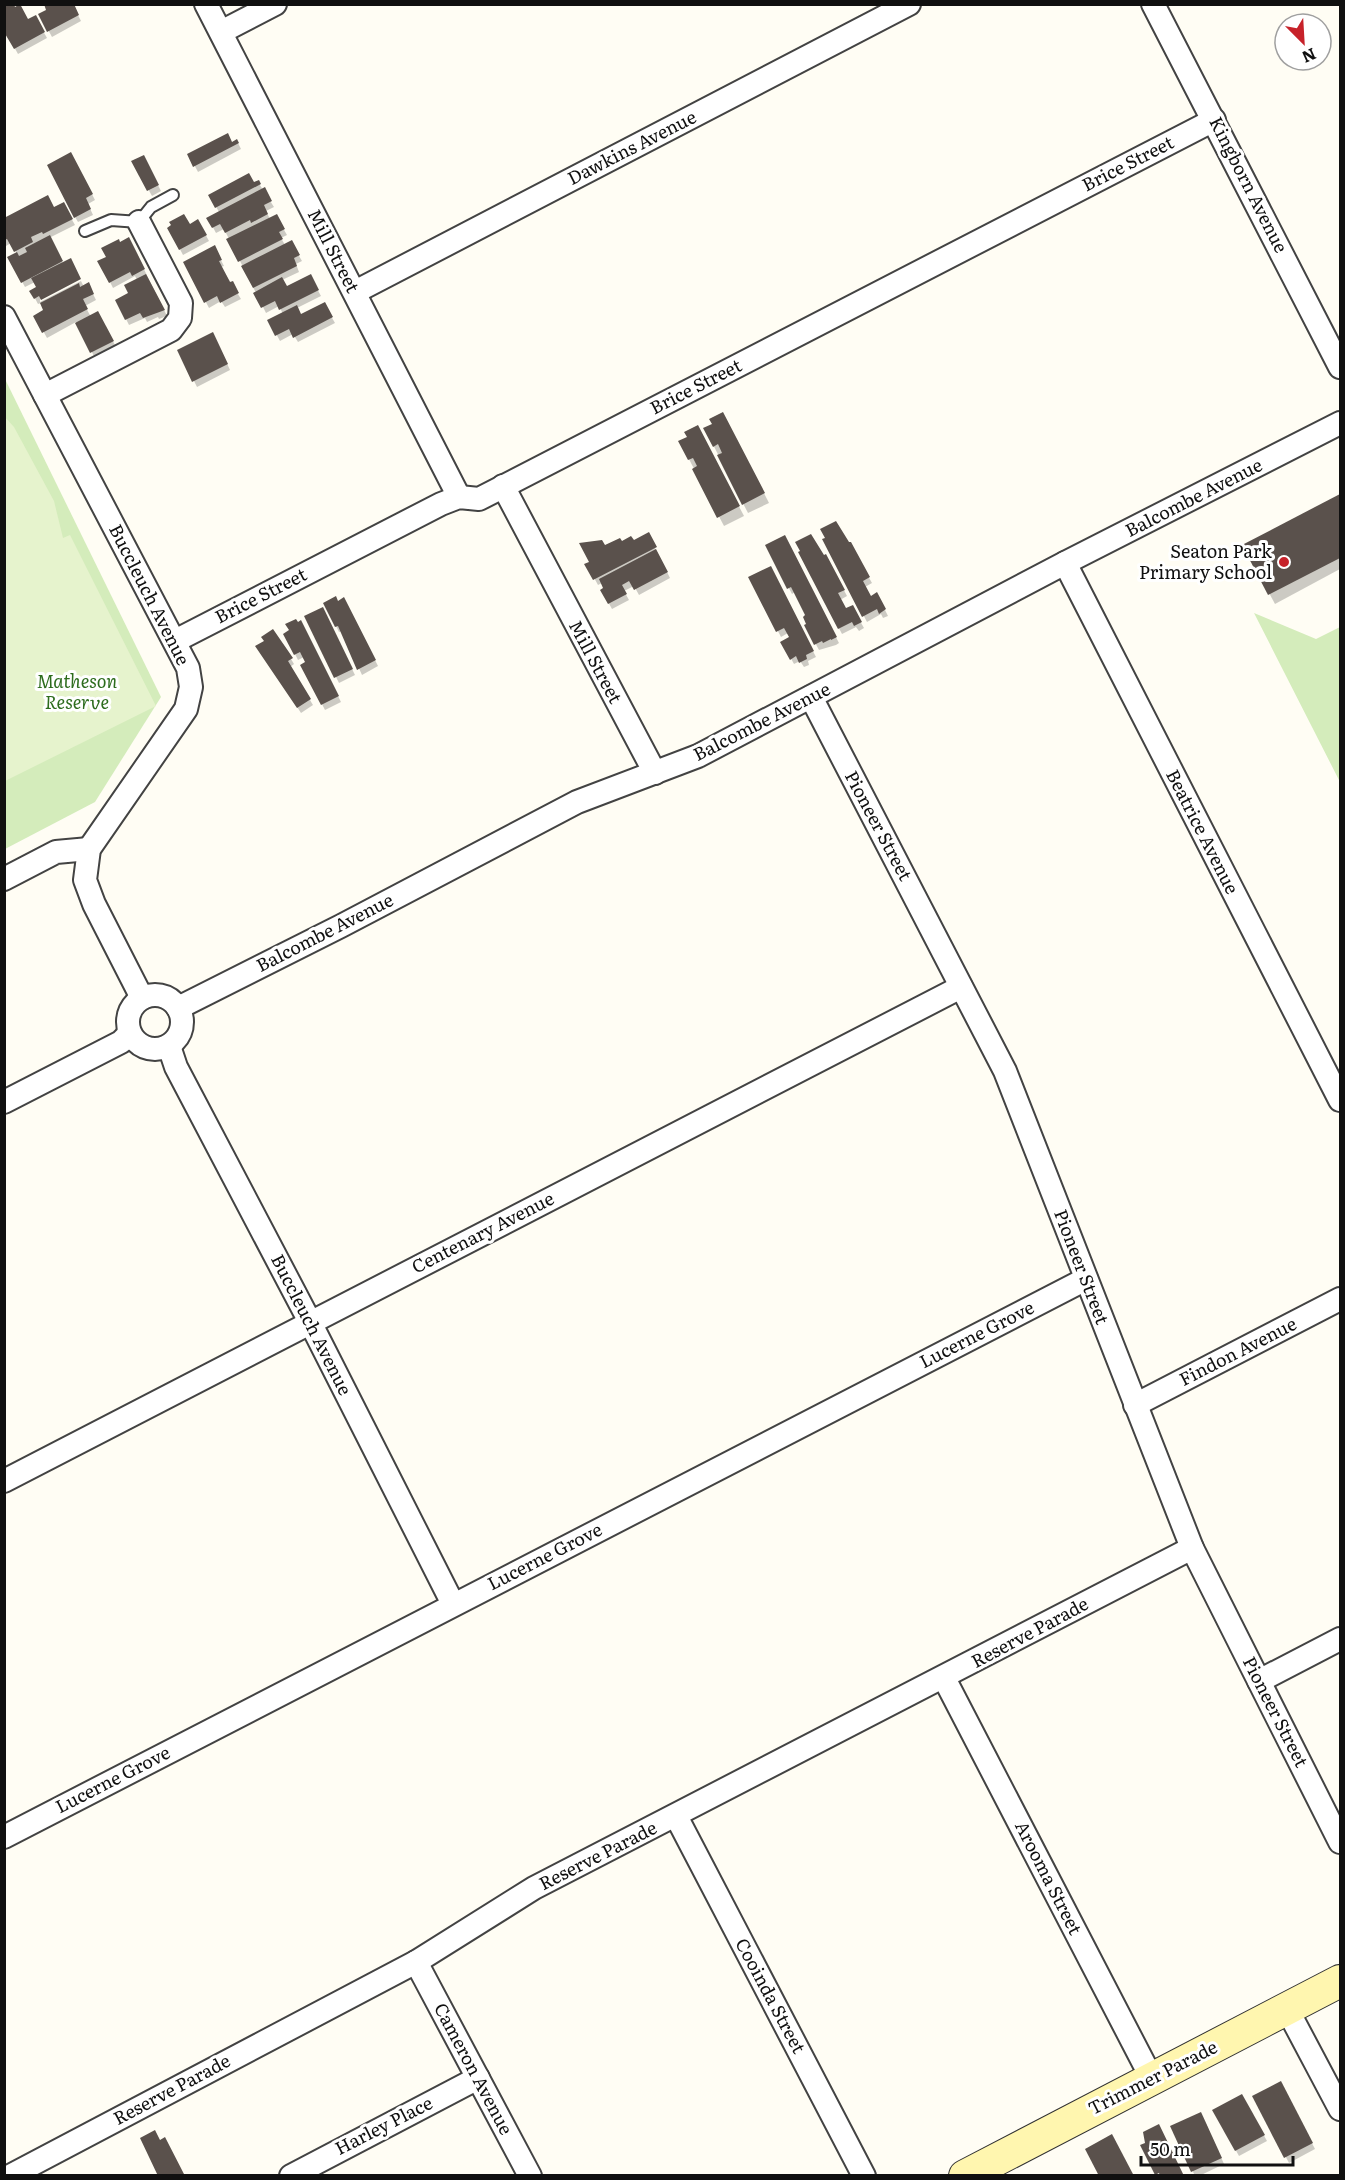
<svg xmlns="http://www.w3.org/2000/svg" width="1345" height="2180" viewBox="0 0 1345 2180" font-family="Literata,serif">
  <rect width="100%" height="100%" fill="#fffdf4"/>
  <g fill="#d4ecbb">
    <polygon points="4,377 161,697 95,802 5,849"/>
    <polygon points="1254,613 1316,639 1340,627 1340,782"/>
  </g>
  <polygon fill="#e6f3cd" points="4,416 14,427 54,501 63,538 70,535 156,706 5,781"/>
  <g fill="#0003">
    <polygon points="72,4 81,21 52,37 40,15 48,11"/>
    <polygon points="35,17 47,38 18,54 4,29"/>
    <polygon points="237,141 241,149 198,172 189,155"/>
    <polygon points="71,154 95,200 88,204 93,215 78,222 75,217"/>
    <polygon points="143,157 161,191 152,196 133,162"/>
    <polygon points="258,182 274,207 266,211 270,219 276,216 287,235 281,238 285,245 291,242 302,261 296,264 299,272 282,280 287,288 310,276 321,296 297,308 301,316 324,304 335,323 298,342 293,334 280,341 269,321 283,314 279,306 266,313 224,229 216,233 208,218 219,212 210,196"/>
    <polygon points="63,204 75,225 49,238 63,264 79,278 40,299 40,302 81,281 84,287 88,284 96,300 85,306 91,317 98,313 116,347 95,358 76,322 47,338 35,316 45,311 41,303 38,304 31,291 38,288 35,282 25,287 9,258 17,254 11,243 6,246 4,244 4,219 54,209"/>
    <polygon points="198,221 209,241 183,255 169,228 190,226"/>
    <polygon points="120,244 132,245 167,316 159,319 158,317 147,322 145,318 129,325 117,301 130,294 137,280 135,276 113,288 100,262 108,257"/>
    <polygon points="214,247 224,266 221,267 241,299 225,307 221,301 209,308 185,262"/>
    <polygon points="216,340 230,370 197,387 179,351"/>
    <polygon points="728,423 769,503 748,513 705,429"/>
    <polygon points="702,436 744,516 724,526 680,442"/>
    <polygon points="1340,496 1340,569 1275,604 1244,546"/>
    <polygon points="648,534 670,578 639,595 634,586 624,591 629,600 612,609 602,591 605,589 602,583 598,585 587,565 605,547 633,542"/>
    <polygon points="784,537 839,643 836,645 819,650 806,626 807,616 795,592 792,594 767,546"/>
    <polygon points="824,540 850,544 872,583 865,587 870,597 877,594 888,616 883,618 881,614 867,622"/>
    <polygon points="800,553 826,556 847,596 840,600 846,610 852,607 864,628 859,631 856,627 842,634"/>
    <polygon points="773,574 816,657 808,661 809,665 804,667 800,661 794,664 782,642 791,638 788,633 781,637 750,578"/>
    <polygon points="338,602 347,605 378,666 362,675 342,631 339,632 325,604"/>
    <polygon points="325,614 355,675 339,683 306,617"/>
    <polygon points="304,628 341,702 325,710 302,665 307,662 304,657 298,660 285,634"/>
    <polygon points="261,652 291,659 294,664 290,667 313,705 301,713"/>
    <polygon points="1280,2083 1315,2149 1289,2163 1254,2096"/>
    <polygon points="1242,2096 1267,2141 1239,2156 1214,2111"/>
    <polygon points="1204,2119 1224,2164 1199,2176 1195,2176 1172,2127"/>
  </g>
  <g fill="#5a514c">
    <polygon points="10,4 14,4 15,7 20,4 28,19 36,15 45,32 14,49 4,32 4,7"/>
    <polygon points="44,4 74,4 79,15 47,32 38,14 46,10"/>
    <polygon points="228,133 232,142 237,139 239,143 193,167 187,154"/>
    <polygon points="71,152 93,194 86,198 91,209 74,218 47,165"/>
    <polygon points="144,155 159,185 147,191 131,161"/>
    <polygon points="249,173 254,182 259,180 261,184 215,208 208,195"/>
    <polygon points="265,187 272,201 264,205 268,214 251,223 250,220 225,233 220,224 212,228 206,218"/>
    <polygon points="48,195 54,207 64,202 73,219 43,234 42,232 31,237 33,242 14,252 7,239 4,240 4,218"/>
    <polygon points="184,214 190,224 198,219 207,235 179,250 167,228 171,225 169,222"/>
    <polygon points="277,214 285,229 279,232 283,239 238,262 226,239"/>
    <polygon points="50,235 63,261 21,283 7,257 17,252 19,256 27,252 25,248"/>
    <polygon points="129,237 145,269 132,276 130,272 109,283 97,261 106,257 101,248 119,239 120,242"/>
    <polygon points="292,240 300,255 294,258 297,266 253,288 241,266"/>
    <polygon points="215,245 222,260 219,261 230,282 233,281 239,293 220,303 217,296 204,303 183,262"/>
    <polygon points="71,258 81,279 41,300 39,296 34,299 29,291 36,287 31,278"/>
    <polygon points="146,274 165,310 143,318 140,313 125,320 115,300 128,293 124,285"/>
    <polygon points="311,274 319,290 279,310 275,301 261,308 253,293 282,277 287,286"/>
    <polygon points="89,282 94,294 83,299 88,309 42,333 33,316 43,310 40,303 79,283 80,287"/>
    <polygon points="325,302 333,317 293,338 289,329 275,336 267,320 297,305 301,314"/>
    <polygon points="98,311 114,341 90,353 75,323"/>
    <polygon points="213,332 228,364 192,382 177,350"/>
    <polygon points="723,412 765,493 742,505 717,455 722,453 718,444 713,447 703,428 712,424 709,419"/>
    <polygon points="698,425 740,506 717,518 692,469 697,466 693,458 688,460 678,441 687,437 684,432"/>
    <polygon points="1340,494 1340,558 1268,595 1242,545"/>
    <polygon points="836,521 849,542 851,542 870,577 863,581 871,596 877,592 886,609 879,614 877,609 862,617 822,539 825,538 820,529"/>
    <polygon points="649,532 657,547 593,580 584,564 589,562 579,543 602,540 605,545 620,538 622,541 631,536 634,540"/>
    <polygon points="811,534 824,555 826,554 845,590 838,593 846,608 853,605 862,622 854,626 852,622 838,629 798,552 800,551 795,542"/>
    <polygon points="785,535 837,637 831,640 831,639 823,643 822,641 814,645 804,625 806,624 803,617 805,615 791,587 787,589 765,545"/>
    <polygon points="656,549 668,572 634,590 629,581 622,585 627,594 608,604 600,590 603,588 599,579"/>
    <polygon points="771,566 814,651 806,655 807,659 799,663 796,656 790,660 780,642 789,637 784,628 776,632 748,577"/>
    <polygon points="336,596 338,601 344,597 376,660 357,670 338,626 335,627 323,603"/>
    <polygon points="323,607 353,669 334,678 304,616"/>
    <polygon points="296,619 298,622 301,620 339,696 321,705 300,665 305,662 300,652 294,655 283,634 289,630 285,624"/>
    <polygon points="273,629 293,658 288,661 311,699 297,708 255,646 264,641 261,637"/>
    <polygon points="1281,2081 1313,2143 1284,2158 1252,2096"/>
    <polygon points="1242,2094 1265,2135 1235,2151 1212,2110"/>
    <polygon points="1201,2112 1222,2158 1191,2172 1170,2126"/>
    <polygon points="1159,2124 1184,2176 1160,2176 1159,2173 1155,2175 1140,2145 1145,2143 1143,2132"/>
    <polygon points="155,2130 160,2140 165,2137 185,2176 158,2176 140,2138"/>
    <polygon points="1112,2134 1134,2176 1099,2176 1085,2149"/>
  </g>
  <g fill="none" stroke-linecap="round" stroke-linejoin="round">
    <g stroke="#434343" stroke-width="14">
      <polyline id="lane" points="85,231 111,220 139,222 151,207 173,195"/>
    </g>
    <g stroke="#434343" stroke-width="26">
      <g id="street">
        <polyline points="206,4 459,497"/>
        <polyline points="1153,4 1340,367"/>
        <polyline points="221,32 275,4"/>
        <polyline points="355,292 909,4"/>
        <polyline points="4,317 188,668 191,687 186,709 89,849 85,880 94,904 142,998"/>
        <polyline points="45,395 171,330 180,318 181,303 139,222"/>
        <polyline points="503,486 655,773"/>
        <polyline points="1065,563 1340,1100"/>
        <polyline points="175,641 441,504 459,497 479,499 1214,120"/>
        <polyline points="811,697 1005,1071 1192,1548 1340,1842"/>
        <polyline points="4,879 56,852 89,849"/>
        <circle cx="155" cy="1022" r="27"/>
        <polyline points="178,1008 341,926 577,802 698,756 1065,563 1340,423"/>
        <polyline points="169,1046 176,1067 310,1322 453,1604"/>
        <polyline points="4,1102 121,1042 129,1034"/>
        <polyline points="1135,1405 1340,1299"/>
        <polyline points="4,1481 961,987"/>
        <polyline points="944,1678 1152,2079"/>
        <polyline points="1259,1681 1340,1639"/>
        <polyline points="676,1816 864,2176"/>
        <polyline points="4,1837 1086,1279"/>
        <polyline points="416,1962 530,2176"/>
        <polyline points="1287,2009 1340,2109"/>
        <polyline points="10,2176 416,1962 534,1888 1192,1548"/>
        <polyline points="291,2176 478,2078"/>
      </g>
    </g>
    <g stroke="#323232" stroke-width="34">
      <polyline id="secondary" points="965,2176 1340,1981"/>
    </g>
    <use href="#lane" stroke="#fff" stroke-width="10"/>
    <use href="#street" stroke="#fff" stroke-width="22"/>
    <use href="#secondary" stroke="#fff6af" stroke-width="32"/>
  </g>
  <circle fill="#c7222a" stroke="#fff" stroke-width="2" cx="1284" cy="562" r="6"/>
  <g text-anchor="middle" stroke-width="6" stroke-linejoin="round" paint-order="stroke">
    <g font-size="18" fill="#101010" stroke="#fff">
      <text transform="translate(632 148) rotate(-27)" y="6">Dawkins Avenue</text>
      <text transform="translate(1128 164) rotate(-27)" y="6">Brice Street</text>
      <text transform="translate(1248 185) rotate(63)" y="6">Kingborn Avenue</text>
      <text transform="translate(333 251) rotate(63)" y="6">Mill Street</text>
      <text transform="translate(696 387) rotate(-27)" y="6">Brice Street</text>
      <text transform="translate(1194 498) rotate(-27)" y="6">Balcombe Avenue</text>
      <text transform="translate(149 595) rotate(63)" y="6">Buccleuch Avenue</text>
      <text transform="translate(261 596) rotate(-27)" y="6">Brice Street</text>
      <text transform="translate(595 662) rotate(62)" y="6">Mill Street</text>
      <text transform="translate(762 722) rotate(-27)" y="6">Balcombe Avenue</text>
      <text transform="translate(878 826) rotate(62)" y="6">Pioneer Street</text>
      <text transform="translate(1202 832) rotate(63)" y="6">Beatrice Avenue</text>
      <text transform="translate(325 933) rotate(-27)" y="6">Balcombe Avenue</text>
      <text transform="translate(483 1233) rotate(-27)" y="6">Centenary Avenue</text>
      <text transform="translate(1081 1267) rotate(69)" y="6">Pioneer Street</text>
      <text transform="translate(311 1325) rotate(63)" y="6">Buccleuch Avenue</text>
      <text transform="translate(977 1335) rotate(-27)" y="6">Lucerne Grove</text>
      <text transform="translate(1238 1352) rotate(-27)" y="6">Findon Avenue</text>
      <text transform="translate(545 1557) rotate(-27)" y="6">Lucerne Grove</text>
      <text transform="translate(1030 1633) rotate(-28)" y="6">Reserve Parade</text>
      <text transform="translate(1275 1712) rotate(63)" y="6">Pioneer Street</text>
      <text transform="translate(113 1780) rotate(-27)" y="6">Lucerne Grove</text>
      <text transform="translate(598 1856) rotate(-27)" y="6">Reserve Parade</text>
      <text transform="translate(1048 1878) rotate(63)" y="6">Arooma Street</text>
      <text transform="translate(770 1996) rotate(62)" y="6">Cooinda Street</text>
      <text transform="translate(473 2069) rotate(62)" y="6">Cameron Avenue</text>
      <text transform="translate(1153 2078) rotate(-27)" y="6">Trimmer Parade</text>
      <text transform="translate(172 2090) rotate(-28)" y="6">Reserve Parade</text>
      <text transform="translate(384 2126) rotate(-27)" y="6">Harley Place</text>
    </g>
    <g font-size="18" fill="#101010" stroke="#fff" text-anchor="end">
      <text x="1272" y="558">Seaton Park<tspan x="1272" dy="21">Primary School</tspan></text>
    </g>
    <g font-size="18" font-style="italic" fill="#2d6c1d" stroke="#fff">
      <text x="77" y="688">Matheson<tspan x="77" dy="21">Reserve</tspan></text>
    </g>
  </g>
  <rect width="1345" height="2180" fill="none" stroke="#101010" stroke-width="12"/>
  <g transform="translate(1303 42) rotate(156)"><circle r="28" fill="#ffffff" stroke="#9f9f9f" stroke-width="1.5"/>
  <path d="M0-4.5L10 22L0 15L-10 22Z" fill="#c7222a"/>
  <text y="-9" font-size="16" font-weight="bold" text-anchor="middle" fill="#101010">N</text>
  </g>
  <path d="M1141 2156v9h152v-9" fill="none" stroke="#101010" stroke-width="3"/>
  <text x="1150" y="2156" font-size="18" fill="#101010" stroke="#ffffff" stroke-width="4.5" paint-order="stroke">50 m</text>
</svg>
